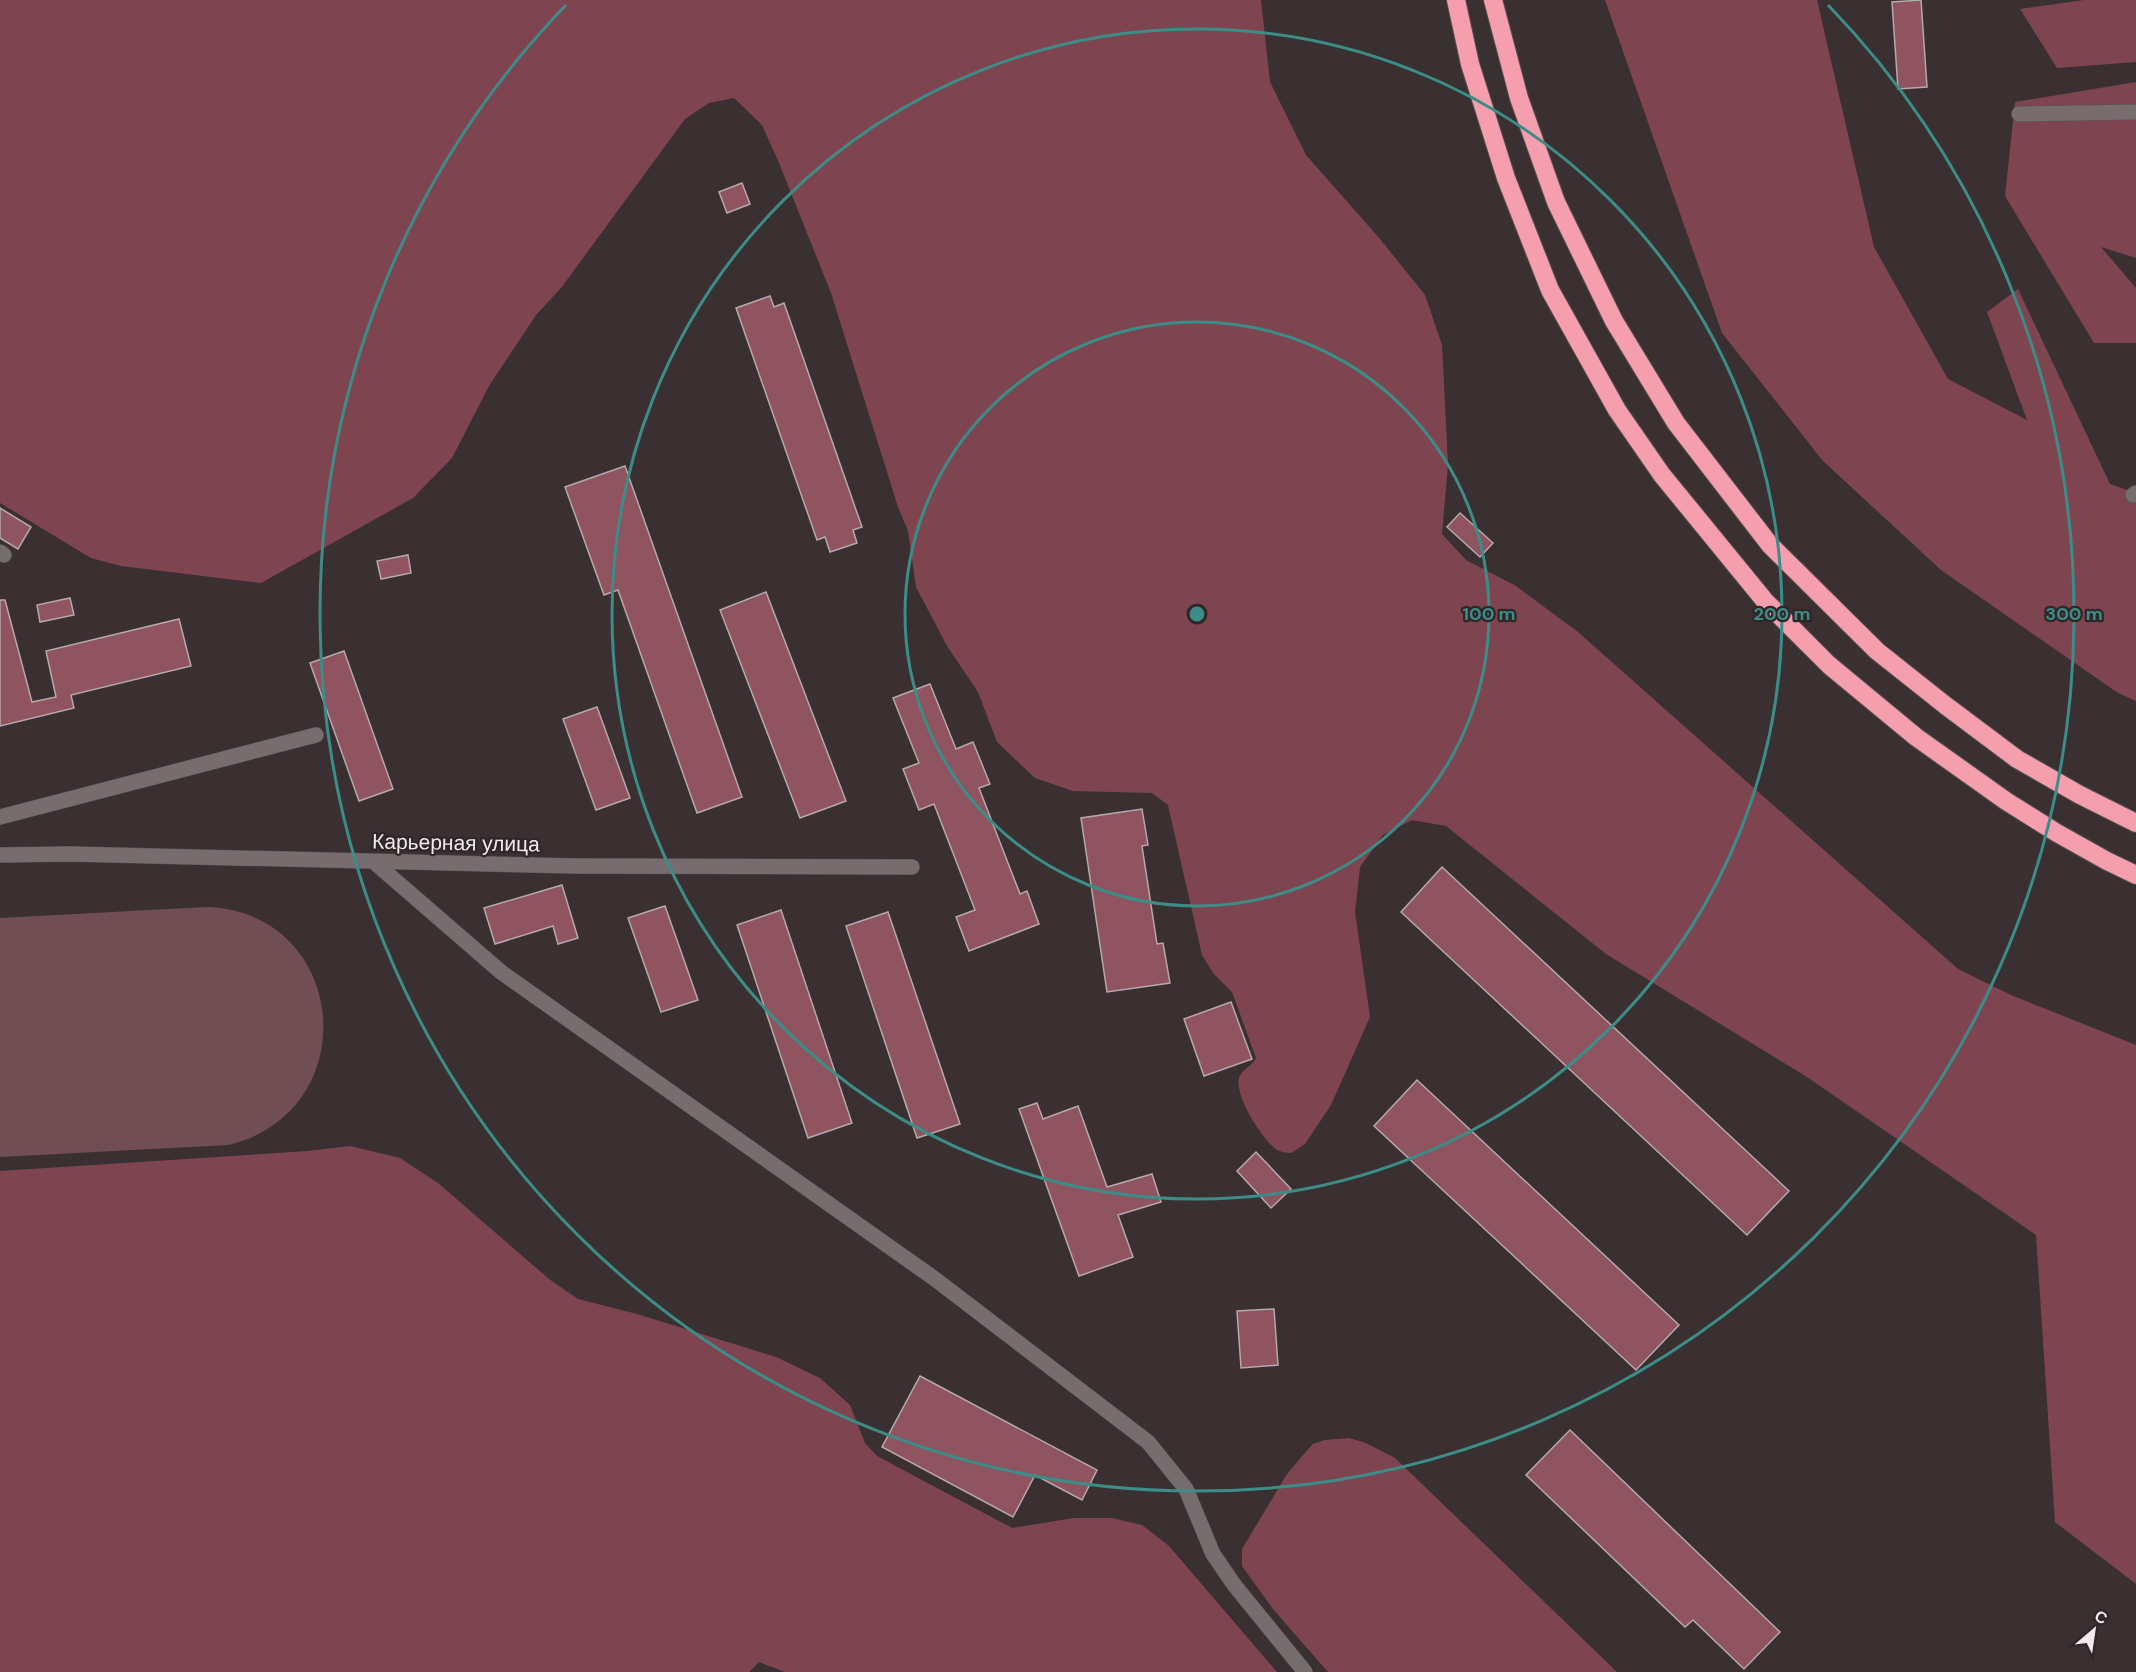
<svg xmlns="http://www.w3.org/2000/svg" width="2136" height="1672" viewBox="0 0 2136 1672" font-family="'DM Sans',sans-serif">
  <rect width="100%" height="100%" fill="#3a3032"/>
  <path fill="#714e54" d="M206,907C349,911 367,1112 228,1145L0,1157V918Z"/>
  <g fill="#7e4551">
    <path d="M0,0H1261L1270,82L1306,155L1380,239L1425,295L1442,345L1448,465L1442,534L1466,560L1516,586L1578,632L1958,969L2011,995L2136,1045V1584L2055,1522L2036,1235L1807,1077L1606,954L1446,826L1412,820L1383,835L1360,867L1355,912L1370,1017L1331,1105L1305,1144L1291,1153C1286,1153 1281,1152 1277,1150C1263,1141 1234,1095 1239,1078C1242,1068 1252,1067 1256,1058L1232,992L1213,973L1202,955L1168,805L1152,793L1073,791L1035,778L997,742L978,692L947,646L916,587L908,531L898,507L831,293L779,163L762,125L734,98L709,103L685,119L561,288L536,315L489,386L452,458L413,498L261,583L121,566L91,558L0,503Z"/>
    <polygon points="1605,0 1817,0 1874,247 1948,379 2027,420 1987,312 2018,289 2110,484 2136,493 2136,701 2118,693 1941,570 1823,461 1722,333"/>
    <polygon points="2084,0 2136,0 2136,62 2057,68 2020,9"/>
    <polygon points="2136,82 2136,258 2101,247 2136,288 2136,343 2094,343 2005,196 2015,102"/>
    <polygon points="350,1146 400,1158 438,1183 549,1279 578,1299 637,1314 776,1357 820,1378 850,1405 865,1443 877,1456 1012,1528 1074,1518 1112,1518 1142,1525 1169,1546 1277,1672 785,1672 759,1662 749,1672 0,1672 0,1171 308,1151"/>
    <polygon points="1349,1438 1366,1443 1395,1458 1617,1672 1328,1672 1273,1609 1242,1566 1242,1549 1287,1474 1304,1454 1313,1444 1325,1440"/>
  </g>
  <g fill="#8f5460" stroke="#b5a9ab" stroke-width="1.5">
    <polygon points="1921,0 1927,87 1898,89 1892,2"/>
    <polygon points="742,183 750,204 727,213 719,192"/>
    <polygon points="770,296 774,307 784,303 862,527 853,530 857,543 830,552 825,537 817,540 736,308"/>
    <polygon points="625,466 742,797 697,813 618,590 604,595 565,487"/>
    <polygon points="0,508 31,527 18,549 0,538"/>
    <polygon points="1460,513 1493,543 1480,557 1447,527"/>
    <polygon points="408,555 411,573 381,579 377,561"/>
    <polygon points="766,592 846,801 800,818 720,610"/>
    <polygon points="70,598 74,615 40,622 37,605"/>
    <polygon points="0,600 5,600 32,702 56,697 46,651 179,619 191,666 71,695 74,708 0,726"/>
    <polygon points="344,651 393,789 359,801 310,663"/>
    <polygon points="930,684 956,749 973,742 990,784 979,788 1020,894 1027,891 1039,924 969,951 956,917 975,910 934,804 919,810 903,769 919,763 893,698"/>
    <polygon points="597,707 630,798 596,810 563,719"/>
    <polygon points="1142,809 1148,845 1142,846 1157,944 1163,943 1170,983 1107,992 1081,818"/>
    <polygon points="1442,867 1789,1191 1747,1235 1401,912"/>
    <polygon points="562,885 578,938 558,944 553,926 495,944 484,908"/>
    <polygon points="665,906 698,1000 661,1012 628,918"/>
    <polygon points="781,910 852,1123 808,1138 737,925"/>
    <polygon points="888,912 960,1124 917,1138 846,926"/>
    <polygon points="1231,1002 1252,1059 1204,1076 1184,1019"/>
    <polygon points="1417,1080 1679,1325 1636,1370 1374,1126"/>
    <polygon points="1037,1103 1043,1119 1078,1106 1107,1187 1152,1174 1161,1202 1118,1215 1133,1257 1079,1276 1019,1109"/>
    <polygon points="1256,1152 1291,1189 1271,1208 1237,1171"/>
    <polygon points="1274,1309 1278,1365 1241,1368 1237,1311"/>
    <polygon points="920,1376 1097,1470 1082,1500 1035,1475 1013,1517 882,1447"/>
    <polygon points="1570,1430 1780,1632 1744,1669 1693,1620 1685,1627 1526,1475"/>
  </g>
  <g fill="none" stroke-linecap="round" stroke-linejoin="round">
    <g stroke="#574f50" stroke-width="16">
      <g id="minor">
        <polyline points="2019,114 2136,112"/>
        <polyline points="2133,495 2136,493"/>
        <polyline points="0,552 4,555"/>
        <polyline points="0,817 316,735"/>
        <polyline points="0,855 70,854 575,866 912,867"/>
        <polyline points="374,862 501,972 935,1279 1148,1442 1186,1489 1213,1554 1235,1586 1305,1672"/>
      </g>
    </g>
    <g stroke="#574f50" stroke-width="20">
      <g id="highway">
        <polyline points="1456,0 1470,64 1506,178 1550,290 1617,410 1662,475 1765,601 1829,665 1916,737 2006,801 2057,833 2107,861 2136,875"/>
        <polyline points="1493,0 1519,98 1556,202 1614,321 1676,423 1770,545 1877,651 1945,705 2017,759 2080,795 2136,823"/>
      </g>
    </g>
    <use href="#minor" stroke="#776c6e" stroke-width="15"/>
    <use href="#highway" stroke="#f59eae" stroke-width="18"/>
  </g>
  <g fill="none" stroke="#3c8d87" stroke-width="3">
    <circle cx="1197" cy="614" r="292"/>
    <circle cx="1197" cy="614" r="585"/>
    <path d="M1828 5A877 877 0 1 1 566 5"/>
  </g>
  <g text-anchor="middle" stroke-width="4.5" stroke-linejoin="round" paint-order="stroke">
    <g font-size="21" fill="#f1eaeb" stroke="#302628">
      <text transform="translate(456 843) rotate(1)" y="7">Карьерная улица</text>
    </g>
  </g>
  <circle cx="1197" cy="614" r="9" fill="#3c8d87" stroke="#302628" stroke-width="3"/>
  <g font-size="18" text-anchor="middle" font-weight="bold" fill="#3c8d87" stroke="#302628" stroke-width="4.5" stroke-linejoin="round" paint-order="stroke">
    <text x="1489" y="620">100 m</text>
    <text x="1782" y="620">200 m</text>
    <text x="2074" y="620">300 m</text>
  </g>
  <g transform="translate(2094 1630) rotate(29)" stroke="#302628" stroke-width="4.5" paint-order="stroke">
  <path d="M0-4.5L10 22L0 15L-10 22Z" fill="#f1eaeb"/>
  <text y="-9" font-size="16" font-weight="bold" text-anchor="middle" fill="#f1eaeb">С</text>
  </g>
</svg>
